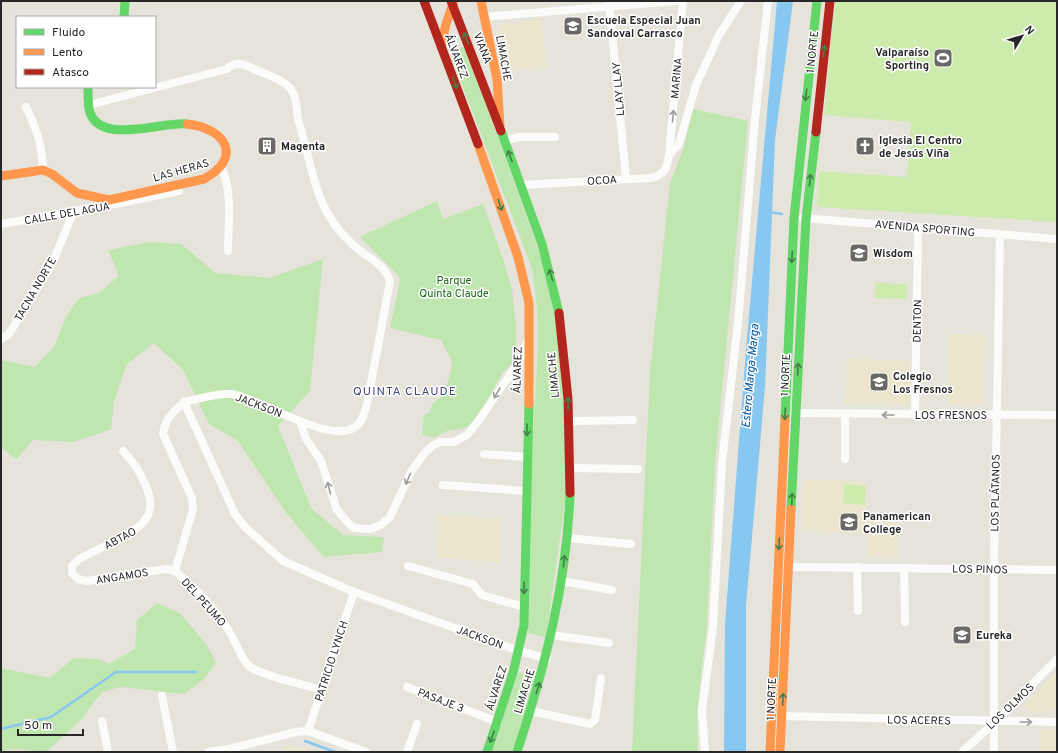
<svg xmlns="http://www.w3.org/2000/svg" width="1058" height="753" viewBox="0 0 1058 753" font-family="Overpass,sans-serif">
  <rect width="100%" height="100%" fill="#e6e3db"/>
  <g fill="#ebe5ce">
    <polygon points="542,18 547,67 508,69 498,26"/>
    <polygon points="949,334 985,335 984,405 949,404"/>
    <polygon points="846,358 912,361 911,404 845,403"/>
    <polygon points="803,479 866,482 867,514 896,514 898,557 867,557 867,534 802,530"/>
    <polygon points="438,516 501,518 500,563 437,557"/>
    <polygon points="1054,675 1057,675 1057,711 1028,712 1023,706"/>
    <rect x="1040" y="730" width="17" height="22"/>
    <polygon points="284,746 304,748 317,752 282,752"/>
  </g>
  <g fill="#c0e6b0">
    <path d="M465,46L547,274L555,313L562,378L568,481L546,637L528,633C529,568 530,503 533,439C535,384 544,315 530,263L450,53Z"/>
    <polygon points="693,109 748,121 715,463 707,625 697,711 698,752 632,752 650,373 670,183 683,150"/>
    <polygon points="437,201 443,219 483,204 503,259 512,290 516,323 516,351 514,361 501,375 486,404 469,426 462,429 447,431 433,438 422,435 424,415 430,412 432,404 444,394 451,371 452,361 441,340 390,328 400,280 398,275 360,237"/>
    <polygon points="150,242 181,244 216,273 269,278 323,259 310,391 278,426 311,508 343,535 384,537 382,552 324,557 287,514 238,441 209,424 183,370 154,343 127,364 114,401 111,429 74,442 33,440 17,459 1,448 1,360 35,367 54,347 65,319 79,298 99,293 119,276 108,250"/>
    <polygon points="157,603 180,613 206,644 216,662 204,679 184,694 120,687 103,692 93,703 81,720 46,752 16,749 1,751 1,668 50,678 74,658 100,659 109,664 135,649 137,620"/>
    <polygon points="519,672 536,678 513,752 491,752"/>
  </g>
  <g fill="#ccebad">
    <polygon points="835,1 1057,1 1057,222 817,207 819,171 907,177 911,122 824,115"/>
    <polygon points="875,283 907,284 906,299 875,298"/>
    <polygon points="844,484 866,486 865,505 843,503"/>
  </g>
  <polygon fill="#87c7f0" points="777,1 793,1 775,140 765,387 746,606 746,752 724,752 725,624 746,349"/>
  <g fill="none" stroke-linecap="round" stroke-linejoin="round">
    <g stroke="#87c7f0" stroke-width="2.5">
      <polyline points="769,212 782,214"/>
      <polyline points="1,729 51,717 116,672 196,672"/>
      <polyline points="305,741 335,752"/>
    </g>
    <g stroke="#fbfbfa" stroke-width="8">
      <polyline points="609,2 626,178"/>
      <polyline points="484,17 676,1"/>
      <path d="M89,105L227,69C236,60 244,64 254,69C265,74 280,78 289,87C297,94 296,109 298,119C305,143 312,177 321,200C328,217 340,233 353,245C366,257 385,263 390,282C384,312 379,342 373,372C370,387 368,406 362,419C344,456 260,397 231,394C214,393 200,399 184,402"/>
      <path d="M26,107C37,130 42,145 43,170"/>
      <polyline points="505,141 518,137 555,137"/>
      <polyline points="669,155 679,144 696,85 719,35 741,1"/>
      <path d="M222,169C233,193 228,224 228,251"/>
      <path d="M521,185L650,178C664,176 667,168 669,155L683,1"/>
      <polyline points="126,202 179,191"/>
      <polyline points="803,218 1057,239"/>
      <polyline points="1,224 126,202 129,196"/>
      <polyline points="1,339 9,334 52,264 73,213"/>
      <polyline points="184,402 235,514 246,528 283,561 354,592 508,647 547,659"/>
      <path d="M184,402C173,412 165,419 163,434L192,498L193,509L175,571C194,587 214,607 227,628C235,639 239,655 248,665C257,675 307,685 321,690"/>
      <polyline points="795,413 1057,415"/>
      <polyline points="915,415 918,227"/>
      <polyline points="300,421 306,439 321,461 337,510 350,525 355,528 370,529 381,525 390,517 412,470 423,455 432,446 440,442 454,442 467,435 479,420 518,363 528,340"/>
      <polyline points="569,421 633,420"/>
      <path d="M123,451C133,461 139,470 145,484C160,516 141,528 115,541C103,547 91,553 79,559L72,566V573L78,579L87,581L166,569L175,571"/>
      <polyline points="484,454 527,457"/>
      <polyline points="845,459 845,415"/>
      <polyline points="570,468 638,469"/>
      <polyline points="443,485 526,491"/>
      <polyline points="567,538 631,544"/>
      <polyline points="408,566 473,584 482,595 524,607"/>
      <polyline points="789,567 1057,570"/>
      <polyline points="857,567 858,611"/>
      <polyline points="904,568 905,622"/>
      <polyline points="562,581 612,590"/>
      <polyline points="552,635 609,643"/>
      <polyline points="407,687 498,722"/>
      <polyline points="162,696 173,752"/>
      <polyline points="531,711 590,724 595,720 601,678"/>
      <polyline points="782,716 1057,722"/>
      <polyline points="102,721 108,752"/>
      <polyline points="308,731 354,592"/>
      <polyline points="209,752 233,748 296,732 308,731 366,752"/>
      <polyline points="407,752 417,724"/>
      <polyline points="705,752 702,711 713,626 722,463 738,323 755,119 768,1"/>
      <polyline points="962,752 995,722 1057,659"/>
      <polyline points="994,752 994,569 1000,235"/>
    </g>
    <g stroke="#63d668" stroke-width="9">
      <polyline points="124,17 125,1"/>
      <path d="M88,87C88,94 88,102 89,109C97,147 162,121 187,124"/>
      <polyline points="501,131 542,244 559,313"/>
      <polyline points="785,419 794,218 817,1"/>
      <polyline points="791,509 806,219 816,132"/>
      <polyline points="487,752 513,673 524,625 529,404"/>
      <path d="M517,752C545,667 567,583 570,493"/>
    </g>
    <g stroke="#ff974d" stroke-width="9">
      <polyline points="481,1 497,79 500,126"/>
      <polyline points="441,47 446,24 454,1"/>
      <polyline points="478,144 518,257 529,303 529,404"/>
      <path d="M1,176L43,170L52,174L77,193L109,200L204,179C244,157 225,128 187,124"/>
      <polyline points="770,752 785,419"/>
      <polyline points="780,752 791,509"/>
    </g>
    <g stroke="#b3261e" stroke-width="9">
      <polyline points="424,1 478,144"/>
      <polyline points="451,1 501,131"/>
      <polyline points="816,132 830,1"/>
      <polyline points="559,313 568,399 570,493"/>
    </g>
  </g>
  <defs><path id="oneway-shaft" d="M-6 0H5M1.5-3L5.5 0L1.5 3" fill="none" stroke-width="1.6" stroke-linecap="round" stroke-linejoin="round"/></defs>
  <g stroke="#457e48">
    <use href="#oneway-shaft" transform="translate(466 38) rotate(-111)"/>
    <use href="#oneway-shaft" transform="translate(824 51) rotate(-84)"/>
    <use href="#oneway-shaft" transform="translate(455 83) rotate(69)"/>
    <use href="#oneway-shaft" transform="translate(806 95) rotate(97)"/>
    <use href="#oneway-shaft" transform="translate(510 156) rotate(-110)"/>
    <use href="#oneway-shaft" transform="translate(810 180) rotate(-84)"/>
    <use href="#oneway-shaft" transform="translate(500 205) rotate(71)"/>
    <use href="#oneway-shaft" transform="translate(792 257) rotate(93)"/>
    <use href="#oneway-shaft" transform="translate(551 275) rotate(-107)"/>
    <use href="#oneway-shaft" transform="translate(798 369) rotate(-87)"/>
    <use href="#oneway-shaft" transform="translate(568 403) rotate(-93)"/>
    <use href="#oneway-shaft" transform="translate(785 414) rotate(93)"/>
    <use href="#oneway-shaft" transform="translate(527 430) rotate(91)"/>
    <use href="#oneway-shaft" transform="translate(792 499) rotate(-88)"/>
    <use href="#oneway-shaft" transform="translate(779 544) rotate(93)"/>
    <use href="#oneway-shaft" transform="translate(564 561) rotate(-83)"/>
    <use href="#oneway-shaft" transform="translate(524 588) rotate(91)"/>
    <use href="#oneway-shaft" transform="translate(538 688) rotate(-73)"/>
    <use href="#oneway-shaft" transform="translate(783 699) rotate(-87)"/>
    <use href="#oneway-shaft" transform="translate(492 737) rotate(110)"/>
  </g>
  <g stroke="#9c9c9b">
    <use href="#oneway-shaft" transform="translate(673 116) rotate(-85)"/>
    <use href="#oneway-shaft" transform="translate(497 393) rotate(120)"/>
    <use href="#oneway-shaft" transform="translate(888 415) rotate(-180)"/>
    <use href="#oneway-shaft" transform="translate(408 479) rotate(114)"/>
    <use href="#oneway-shaft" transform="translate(329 488) rotate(-104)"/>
    <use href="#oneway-shaft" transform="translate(1026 722)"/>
  </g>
  <defs>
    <g id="school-square" transform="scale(1)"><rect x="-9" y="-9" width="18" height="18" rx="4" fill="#6a6966" stroke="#fff"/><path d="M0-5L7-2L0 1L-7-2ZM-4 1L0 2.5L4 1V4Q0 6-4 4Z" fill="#fff"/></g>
    <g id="stadium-square" transform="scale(1)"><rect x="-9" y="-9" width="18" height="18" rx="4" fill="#6a6966" stroke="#fff"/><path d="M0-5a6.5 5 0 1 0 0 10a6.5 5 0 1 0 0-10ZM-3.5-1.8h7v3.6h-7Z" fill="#fff"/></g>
    <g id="building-square" transform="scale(1)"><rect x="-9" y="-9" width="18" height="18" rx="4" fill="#6a6966" stroke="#fff"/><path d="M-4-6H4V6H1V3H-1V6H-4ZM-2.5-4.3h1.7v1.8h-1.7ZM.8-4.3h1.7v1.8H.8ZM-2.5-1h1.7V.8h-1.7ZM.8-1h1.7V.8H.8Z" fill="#fff"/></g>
    <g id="church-square" transform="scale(1)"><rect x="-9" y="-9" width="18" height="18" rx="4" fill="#6a6966" stroke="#fff"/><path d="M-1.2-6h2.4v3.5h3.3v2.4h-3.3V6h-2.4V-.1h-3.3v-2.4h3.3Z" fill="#fff"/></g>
  </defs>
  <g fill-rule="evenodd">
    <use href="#school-square" x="573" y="26"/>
    <use href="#stadium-square" x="943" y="58"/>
    <use href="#building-square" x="267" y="146"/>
    <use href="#church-square" x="865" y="146"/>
    <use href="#school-square" x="859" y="253"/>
    <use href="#school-square" x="879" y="382"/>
    <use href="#school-square" x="849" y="522"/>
    <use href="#school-square" x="962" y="635"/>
  </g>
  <g text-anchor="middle" stroke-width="3" stroke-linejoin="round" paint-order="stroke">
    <g font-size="11" font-weight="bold" fill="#272727" stroke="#fff" text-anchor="start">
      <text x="587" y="24">Escuela Especial Juan<tspan x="587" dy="13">Sandoval Carrasco</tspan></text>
      <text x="929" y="56" text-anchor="end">Valparaíso<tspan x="929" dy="13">Sporting</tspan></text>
      <text x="879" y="144">Iglesia El Centro<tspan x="879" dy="13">de Jesús Viña</tspan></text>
      <text x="281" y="150">Magenta</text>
      <text x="873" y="257">Wisdom</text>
      <text x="893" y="380">Colegio<tspan x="893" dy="13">Los Fresnos</tspan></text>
      <text x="863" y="520">Panamerican<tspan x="863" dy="13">College</tspan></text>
      <text x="976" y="639">Eureka</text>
    </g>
    <g font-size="11" fill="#272727" stroke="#fff">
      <text transform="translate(483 48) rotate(69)" y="4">VIANA</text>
      <text transform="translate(812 52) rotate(-84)" y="4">1 NORTE</text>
      <text transform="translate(457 56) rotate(69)" y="4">ÁLVAREZ</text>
      <text transform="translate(504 58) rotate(80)" y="4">LIMACHE</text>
      <text transform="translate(676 78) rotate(-85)" y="4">MARINA</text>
      <text transform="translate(618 89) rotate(-95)" y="4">LLAY LLAY</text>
      <text transform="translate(181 170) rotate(-16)" y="4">LAS HERAS</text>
      <text transform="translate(602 180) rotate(-4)" y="4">OCOA</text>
      <text transform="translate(67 213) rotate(-10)" y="4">CALLE DEL AGUA</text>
      <text transform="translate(925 228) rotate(5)" y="4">AVENIDA SPORTING</text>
      <text transform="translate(35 289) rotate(-60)" y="4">TACNA NORTE</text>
      <text transform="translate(917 321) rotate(-89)" y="4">DENTON</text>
      <text transform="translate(517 370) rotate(-88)" y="4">ÁLVAREZ</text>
      <text transform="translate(553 375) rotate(-95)" y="4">LIMACHE</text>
      <text transform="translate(785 375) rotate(-87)" y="4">1 NORTE</text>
      <text transform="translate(259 405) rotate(21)" y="4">JACKSON</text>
      <text x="951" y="419">LOS FRESNOS</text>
      <text transform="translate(995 493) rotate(-89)" y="4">LOS PLÁTANOS</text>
      <text transform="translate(120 538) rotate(-28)" y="4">ABTAO</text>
      <text transform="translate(980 569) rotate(1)" y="4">LOS PINOS</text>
      <text transform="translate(122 576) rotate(-9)" y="4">ANGAMOS</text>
      <text transform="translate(204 602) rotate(48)" y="4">DEL PEUMO</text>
      <text transform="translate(480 637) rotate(20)" y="4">JACKSON</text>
      <text transform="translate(331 661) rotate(-72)" y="4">PATRICIO LYNCH</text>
      <text transform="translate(496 688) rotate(-72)" y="4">ÁLVAREZ</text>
      <text transform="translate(524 691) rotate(-73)" y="4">LIMACHE</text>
      <text transform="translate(771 699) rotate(-87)" y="4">1 NORTE</text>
      <text transform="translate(441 700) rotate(21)" y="4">PASAJE 3</text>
      <text transform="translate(1010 706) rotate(-44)" y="4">LOS OLMOS</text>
      <text transform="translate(919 720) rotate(1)" y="4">LOS ACERES</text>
    </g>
    <g font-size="11" fill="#196813" stroke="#fff">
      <text x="454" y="284">Parque<tspan x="454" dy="13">Quinta Claude</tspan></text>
    </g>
    <g font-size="12" font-style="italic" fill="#0255a0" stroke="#fff">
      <text transform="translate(750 376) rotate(-85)" y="4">Estero Marga-Marga</text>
    </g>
    <g font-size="12" letter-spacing="1" fill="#44477b" stroke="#fff">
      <text x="405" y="395">QUINTA CLAUDE</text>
    </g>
  </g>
  <rect width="1058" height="753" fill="none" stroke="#272727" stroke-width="4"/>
  <rect x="16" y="16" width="140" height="72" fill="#ffffff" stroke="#a9a9a9"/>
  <rect x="24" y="29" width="20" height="6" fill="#63d668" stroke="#a9a9a9"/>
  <text x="52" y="36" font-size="12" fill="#272727">Fluido</text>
  <rect x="24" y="49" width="20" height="6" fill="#ff974d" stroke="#a9a9a9"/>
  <text x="52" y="56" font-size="12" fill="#272727">Lento</text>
  <rect x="24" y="69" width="20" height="6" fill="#b3261e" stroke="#a9a9a9"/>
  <text x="52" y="76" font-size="12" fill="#272727">Atasco</text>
  <g transform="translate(1022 36) rotate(52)" stroke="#ffffff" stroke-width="3" paint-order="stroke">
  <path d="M0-3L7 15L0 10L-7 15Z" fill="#272727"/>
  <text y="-6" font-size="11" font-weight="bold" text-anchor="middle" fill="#272727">N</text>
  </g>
  <path d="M18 729v6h65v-6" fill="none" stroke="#272727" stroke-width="2"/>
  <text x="24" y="729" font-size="12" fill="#272727" stroke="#ffffff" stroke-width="3" paint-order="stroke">50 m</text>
</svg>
